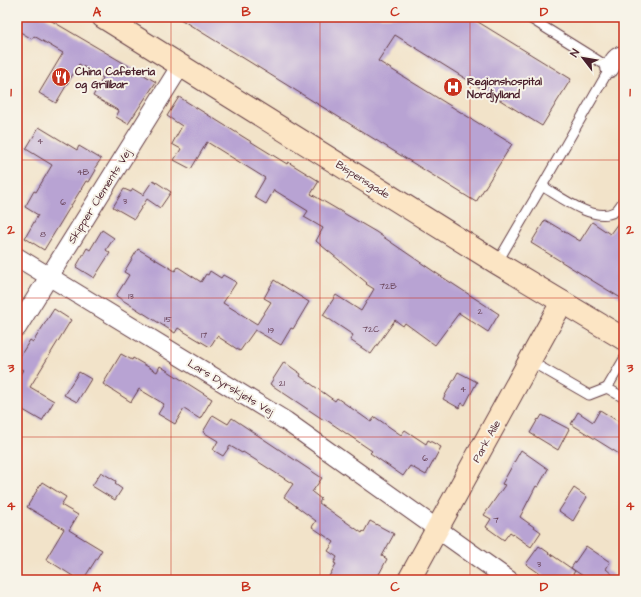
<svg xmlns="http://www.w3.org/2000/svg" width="641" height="597" viewBox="0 0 641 597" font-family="'Architects Daughter',sans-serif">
  <rect width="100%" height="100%" fill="#f7f3e8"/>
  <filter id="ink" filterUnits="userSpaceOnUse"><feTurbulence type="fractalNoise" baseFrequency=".025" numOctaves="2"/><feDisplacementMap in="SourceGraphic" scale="8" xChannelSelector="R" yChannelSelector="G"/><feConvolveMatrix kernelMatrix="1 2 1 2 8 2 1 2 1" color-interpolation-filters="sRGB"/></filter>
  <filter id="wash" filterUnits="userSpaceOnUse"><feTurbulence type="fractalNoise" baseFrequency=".012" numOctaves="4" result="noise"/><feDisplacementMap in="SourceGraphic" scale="16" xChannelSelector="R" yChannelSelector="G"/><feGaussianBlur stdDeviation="0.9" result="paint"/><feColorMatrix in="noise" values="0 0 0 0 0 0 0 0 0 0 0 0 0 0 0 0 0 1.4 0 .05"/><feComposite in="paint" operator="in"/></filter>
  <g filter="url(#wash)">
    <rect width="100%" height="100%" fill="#f2e3c9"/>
    <g id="blocks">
      <g fill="#b8a3d3">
        <polygon points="17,17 45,17 156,82 128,124 116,117 119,111 93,96 103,78 79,64 56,103 39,93 63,53 34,36 32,39 17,30"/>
        <polygon points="177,17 470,17 571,79 542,126 395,35 378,61 512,144 476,202"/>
        <polygon points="179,97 287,164 288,162 319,181 311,194 376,232 436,273 499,314 488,332 459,313 435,345 405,323 403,326 395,320 371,354 350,340 353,335 323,315 336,295 361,311 374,289 366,284 367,283 316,241 323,228 304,217 308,211 274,190 266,204 254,197 265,178 207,142 191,169 174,160 181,149 172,144 182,126 167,116"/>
        <polygon points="39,127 77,150 79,146 101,159 94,169 96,170 89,182 86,181 44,250 25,238 38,215 25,207 34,191 36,192 52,165 26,149"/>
        <polygon points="153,180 171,192 160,208 147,199 134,219 113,207 124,189 131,192 133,189 143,195"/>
        <polygon points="624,215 624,300 531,243 545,220 580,241 592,222 610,234"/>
        <polygon points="102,230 114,238 106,250 110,253 94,278 76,267 87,248 90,250"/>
        <polygon points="138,249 175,271 178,267 201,282 206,274 208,275 210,271 221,278 223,275 234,281 236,283 223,303 257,324 271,302 264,298 274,280 309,302 293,329 291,328 281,345 255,330 240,351 217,336 210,347 178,328 175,333 116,296 129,275 124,272"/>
        <polygon points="54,309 71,320 30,387 54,401 42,421 18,407 17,409 17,379 23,370 17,367 17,361 30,340 33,342"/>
        <polygon points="121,354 132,360 133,358 157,372 160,366 212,399 200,419 184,409 175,424 158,414 164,404 139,389 131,402 103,384"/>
        <polygon points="284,362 301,374 300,376 335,401 337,398 371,422 375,417 401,435 405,430 426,444 428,440 441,447 426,475 410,466 403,476 370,453 372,451 325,419 324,420 270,384"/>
        <polygon points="79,372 91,379 77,402 64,395"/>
        <polygon points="458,372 477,382 465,405 462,403 459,408 443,399"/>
        <polygon points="600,410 624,425 624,457 571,424 578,412 593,422"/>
        <polygon points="213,415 228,424 232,418 322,478 312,492 321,499 319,503 362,533 363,531 364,532 370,521 394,534 382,556 387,559 376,580 327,580 336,564 334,563 337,557 328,551 334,542 312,527 316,521 284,497 293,484 243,452 242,453 230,446 223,456 213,450 218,441 203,432"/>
        <polygon points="542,415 569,429 558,450 530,433 538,419 539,420"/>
        <polygon points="521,450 548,469 538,487 536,486 520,517 541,532 531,547 510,532 504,540 486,527 491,519 484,515 505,485 502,484"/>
        <polygon points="101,472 116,481 115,484 122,489 115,500 92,486"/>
        <polygon points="42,482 66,497 61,505 78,515 69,530 102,550 83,580 79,580 46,559 64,529 27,507"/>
        <polygon points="574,488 587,497 573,521 559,511"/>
        <polygon points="539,546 575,571 569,580 549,580 526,564"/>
        <polygon points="586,546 610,562 606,569 619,580 589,580 571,568"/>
      </g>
    </g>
  </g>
  <g filter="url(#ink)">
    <use href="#blocks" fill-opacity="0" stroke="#633c43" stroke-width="1"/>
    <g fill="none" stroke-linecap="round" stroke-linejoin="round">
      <g stroke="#633c43" stroke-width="11">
        <g id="lane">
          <polyline points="528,17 610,68 542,186"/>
          <path d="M497,263L542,186C559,196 594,223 614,212C618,210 621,204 624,200"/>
          <polyline points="530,361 589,395 607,388 624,398"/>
          <polyline points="607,388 624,359"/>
        </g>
      </g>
      <g stroke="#633c43" stroke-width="20">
        <g id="street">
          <path d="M610,68C613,62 616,55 624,55"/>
          <polyline points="17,257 286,421 509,580"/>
          <polyline points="17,328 181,65"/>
        </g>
      </g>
      <g stroke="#633c43" stroke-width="24">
        <g id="secondary">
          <polyline points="103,17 497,263 624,339"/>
          <polyline points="409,580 562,302"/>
        </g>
      </g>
      <use href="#lane" stroke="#fff" stroke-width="9"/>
      <use href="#street" stroke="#fff" stroke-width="18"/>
      <use href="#secondary" stroke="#fce5c4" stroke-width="22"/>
    </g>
  </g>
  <path fill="none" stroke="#c8321e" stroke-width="1" stroke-opacity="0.55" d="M171,17V580M320,17V580M470,17V580M17,160H624M17,298H624M17,437H624"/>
  <defs>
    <g id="restaurant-disc" transform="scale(1)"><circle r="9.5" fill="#c8321e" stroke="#f7f3e8"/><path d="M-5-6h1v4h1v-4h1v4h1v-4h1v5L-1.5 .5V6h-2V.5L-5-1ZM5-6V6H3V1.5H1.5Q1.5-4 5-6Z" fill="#fff"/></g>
    <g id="hospital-disc" transform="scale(1)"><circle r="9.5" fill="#c8321e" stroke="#f7f3e8"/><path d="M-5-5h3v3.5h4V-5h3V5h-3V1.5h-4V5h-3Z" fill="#fff"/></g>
  </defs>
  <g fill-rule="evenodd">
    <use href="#restaurant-disc" x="61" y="77"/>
    <use href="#hospital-disc" x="453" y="87"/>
  </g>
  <g text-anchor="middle" stroke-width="4" stroke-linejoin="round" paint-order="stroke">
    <g font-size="9" fill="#664055">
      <text x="40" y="144">4</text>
      <text x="83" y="175">4B</text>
      <text x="125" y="204">3</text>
      <text x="63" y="205">6</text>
      <text x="43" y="237">8</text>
      <text x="388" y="289">72B</text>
      <text x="131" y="299">13</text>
      <text x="480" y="314">2</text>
      <text x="168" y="322">15</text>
      <text x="371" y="332">72C</text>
      <text x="271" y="333">19</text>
      <text x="204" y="338">17</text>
      <text x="282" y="386">21</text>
      <text x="463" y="392">4</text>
      <text x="425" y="461">6</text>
      <text x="496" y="523">7</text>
      <text x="539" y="567">3</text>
    </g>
    <g font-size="11" font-weight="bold" fill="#4a1f2b" stroke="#f7f3e8" text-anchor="start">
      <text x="75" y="75">China Cafeteria<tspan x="75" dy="13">og Grillbar</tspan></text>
      <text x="467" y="85">Regionshospital<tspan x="467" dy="13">Nordjylland</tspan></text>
    </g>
    <g font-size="11" fill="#4a1f2b" stroke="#f7f3e8">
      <text transform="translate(363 179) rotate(32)" y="4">Bispensgade</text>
      <text transform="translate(99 196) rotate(-58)" y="4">Skipper Clements Vej</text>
      <text transform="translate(231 387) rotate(31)" y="4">Lars Dyrskjøts Vej</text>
      <text transform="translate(486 441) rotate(-61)" y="4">Park Alle</text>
    </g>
  </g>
  <rect width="641" height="597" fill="none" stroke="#f7f3e8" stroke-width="44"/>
  <g transform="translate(583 58) rotate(301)" stroke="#f7f3e8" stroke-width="3" paint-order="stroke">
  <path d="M0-3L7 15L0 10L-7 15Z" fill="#4a1f2b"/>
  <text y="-6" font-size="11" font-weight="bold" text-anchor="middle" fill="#4a1f2b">N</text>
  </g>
  <rect x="22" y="22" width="597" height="553" fill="none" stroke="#c8321e" stroke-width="1.5"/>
  <g font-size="13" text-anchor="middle" font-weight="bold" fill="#c8321e">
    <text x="97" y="16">A</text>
    <text x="246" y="16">B</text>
    <text x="395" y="16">C</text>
    <text x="544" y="16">D</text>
    <text x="11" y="96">1</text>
    <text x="630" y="96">1</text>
    <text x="11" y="234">2</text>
    <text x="630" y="234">2</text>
    <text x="11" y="372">3</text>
    <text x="630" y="372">3</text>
    <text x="11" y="510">4</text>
    <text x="630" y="510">4</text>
    <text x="97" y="591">A</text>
    <text x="246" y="591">B</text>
    <text x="395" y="591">C</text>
    <text x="544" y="591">D</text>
  </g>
</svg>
